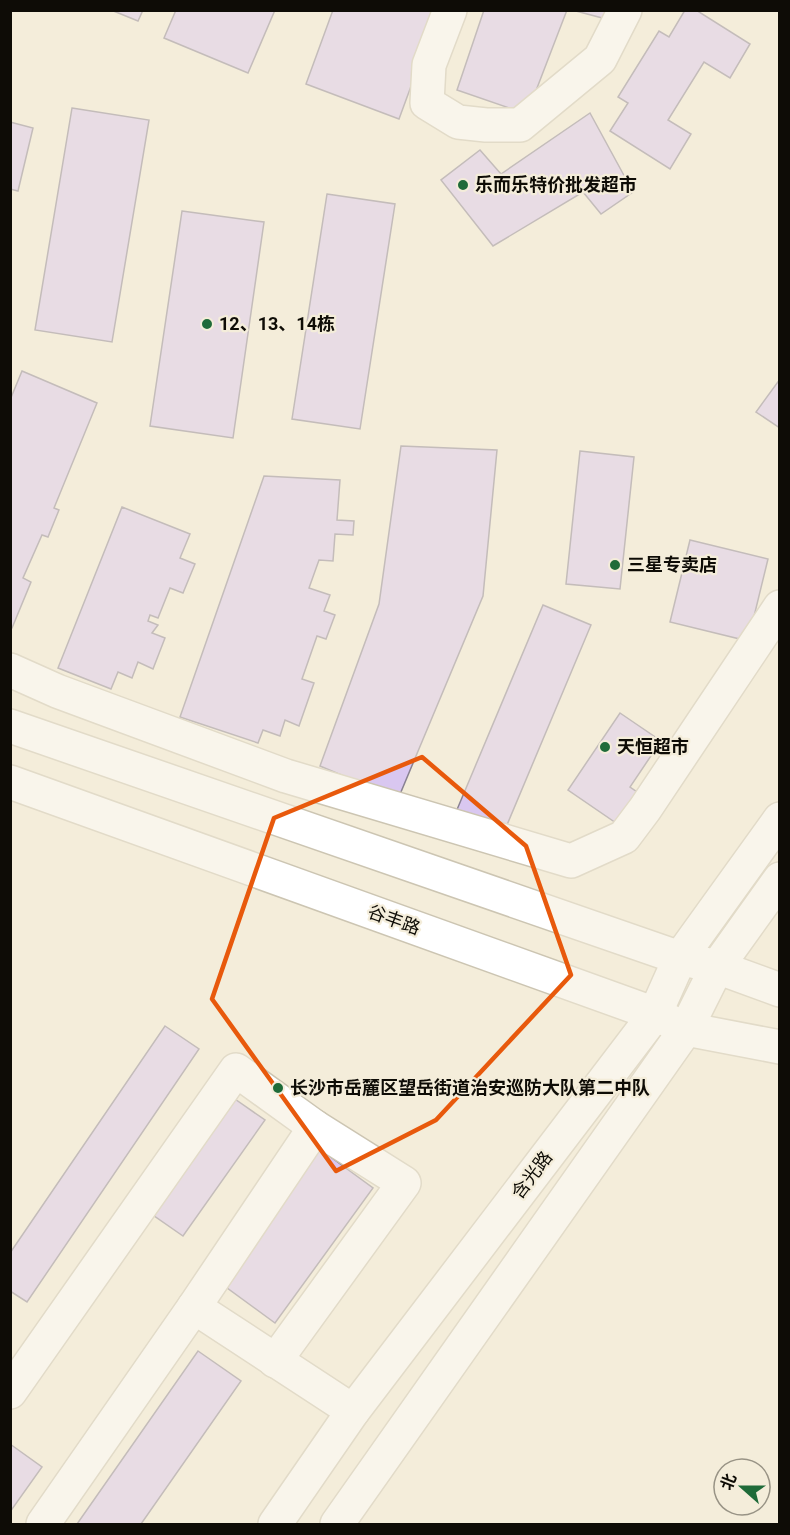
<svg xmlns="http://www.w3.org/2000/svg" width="790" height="1535" viewBox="0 0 790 1535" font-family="Roboto,'Noto Sans SC',sans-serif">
  <rect width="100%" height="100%" fill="#f4edda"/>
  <g fill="#d9c7f0" stroke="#898292" stroke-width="1.5">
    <polygon points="111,10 143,10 138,21"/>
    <polygon points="176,10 275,10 248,73 164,38"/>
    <polygon points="333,10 439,10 399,119 306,84"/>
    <polygon points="484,10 567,10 527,114 457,90"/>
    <polygon points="572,10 614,10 610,20"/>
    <polygon points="685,10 696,10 750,44 730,78 704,62 668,120 691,134 670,169 610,131 628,103 618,97 659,31 669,37"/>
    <polygon points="72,108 149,120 112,342 35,330"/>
    <polygon points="590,113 633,192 601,214 583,192 493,246 441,180 480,150 501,174"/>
    <polygon points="10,122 33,128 18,191 10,189"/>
    <polygon points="327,194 395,204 360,429 292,419"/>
    <polygon points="182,211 264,222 233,438 150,426"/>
    <polygon points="22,371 97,403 54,508 59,510 48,537 42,535 23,578 31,582 12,628 10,628 10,400"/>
    <polygon points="780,379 780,428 756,412"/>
    <polygon points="401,446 497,450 483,596 398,799 320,766 379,604"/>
    <polygon points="580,451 634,457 620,589 566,584"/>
    <polygon points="264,476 340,480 337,520 354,521 353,535 335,534 333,561 319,560 309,588 330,595 324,611 335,615 326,639 317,636 302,679 314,683 299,726 285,720 280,736 263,730 258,743 180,717"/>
    <polygon points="122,507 190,534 180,558 195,564 183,593 170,588 158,618 150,615 148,621 158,625 152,633 165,638 153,669 138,662 132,678 118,672 111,689 58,668"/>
    <polygon points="690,540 768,559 748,641 670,622"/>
    <polygon points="543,605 591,625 504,832 456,812"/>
    <polygon points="620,713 661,741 630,787 640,794 619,825 568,790"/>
    <polygon points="165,1026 199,1049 27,1302 10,1291 10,1253"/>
    <polygon points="232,1097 265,1120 183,1236 150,1213"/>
    <polygon points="317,1147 373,1188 275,1323 219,1282"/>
    <polygon points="198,1351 241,1381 141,1524 77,1524"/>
    <polygon points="10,1444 42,1467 10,1512"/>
  </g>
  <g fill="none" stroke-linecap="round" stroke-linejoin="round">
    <g stroke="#ccc5b2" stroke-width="36">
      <g id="minor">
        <polyline points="450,10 429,65 427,103 458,122 486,125 520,125 600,59 625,10"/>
        <polyline points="10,670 57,691 286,776 571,861 624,837 645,809 780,607"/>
        <polyline points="10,726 680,958 717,967 780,990"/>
        <polyline points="10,782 655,1014 686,1029 780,1047"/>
        <polyline points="315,1127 194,1307 353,1411"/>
        <polyline points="10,1392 236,1070 315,1127 404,1183 275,1361"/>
        <polyline points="43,1524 194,1307"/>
      </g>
    </g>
    <g stroke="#ccc5b2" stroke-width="36">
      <g id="major">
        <polyline points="275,1524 353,1411 655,1014 680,958 780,819"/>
        <polyline points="337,1524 686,1029 717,967 780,879"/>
      </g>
    </g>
    <use href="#minor" stroke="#fff" stroke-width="33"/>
    <use href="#major" stroke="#fff" stroke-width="33"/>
  </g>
  <path d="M0 0H790V1535H0ZM422,757L526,846L571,975L436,1120L336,1171L212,999L274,818Z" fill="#f4edda" fill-opacity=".55" fill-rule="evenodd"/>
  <path fill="none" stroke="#e8590c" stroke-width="4.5" stroke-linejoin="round" d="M422,757L526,846L571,975L436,1120L336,1171L212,999L274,818Z"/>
  <g fill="#1f6b39" stroke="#f4edda" stroke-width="2">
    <circle cx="463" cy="185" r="6"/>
    <circle cx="207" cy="324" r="6"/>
    <circle cx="615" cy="565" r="6"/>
    <circle cx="605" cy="747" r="6"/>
    <circle cx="278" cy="1088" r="6"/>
  </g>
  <g text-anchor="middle" stroke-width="4.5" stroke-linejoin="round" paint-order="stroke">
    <g font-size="18" font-weight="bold" fill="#0e0c06" stroke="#f4edda" text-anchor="start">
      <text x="475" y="191">乐而乐特价批发超市</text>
      <text x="219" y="330">12、13、14栋</text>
      <text x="627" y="571">三星专卖店</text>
      <text x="617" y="753">天恒超市</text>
      <text x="290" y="1094">长沙市岳麓区望岳街道治安巡防大队第二中队</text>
    </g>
    <g font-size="18" fill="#0e0c06" stroke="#f4edda">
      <text transform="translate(394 920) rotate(20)" y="6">谷丰路</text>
      <text transform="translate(532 1175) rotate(-53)" y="6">含光路</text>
    </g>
  </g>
  <rect width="790" height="1535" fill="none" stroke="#0e0c06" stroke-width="24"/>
  <g transform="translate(742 1487) rotate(291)"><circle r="28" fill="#f4edda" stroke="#989385" stroke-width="1.5"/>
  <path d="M0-4.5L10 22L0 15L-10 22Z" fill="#1f6b39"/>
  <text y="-9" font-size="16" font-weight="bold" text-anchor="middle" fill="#0e0c06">北</text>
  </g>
</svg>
